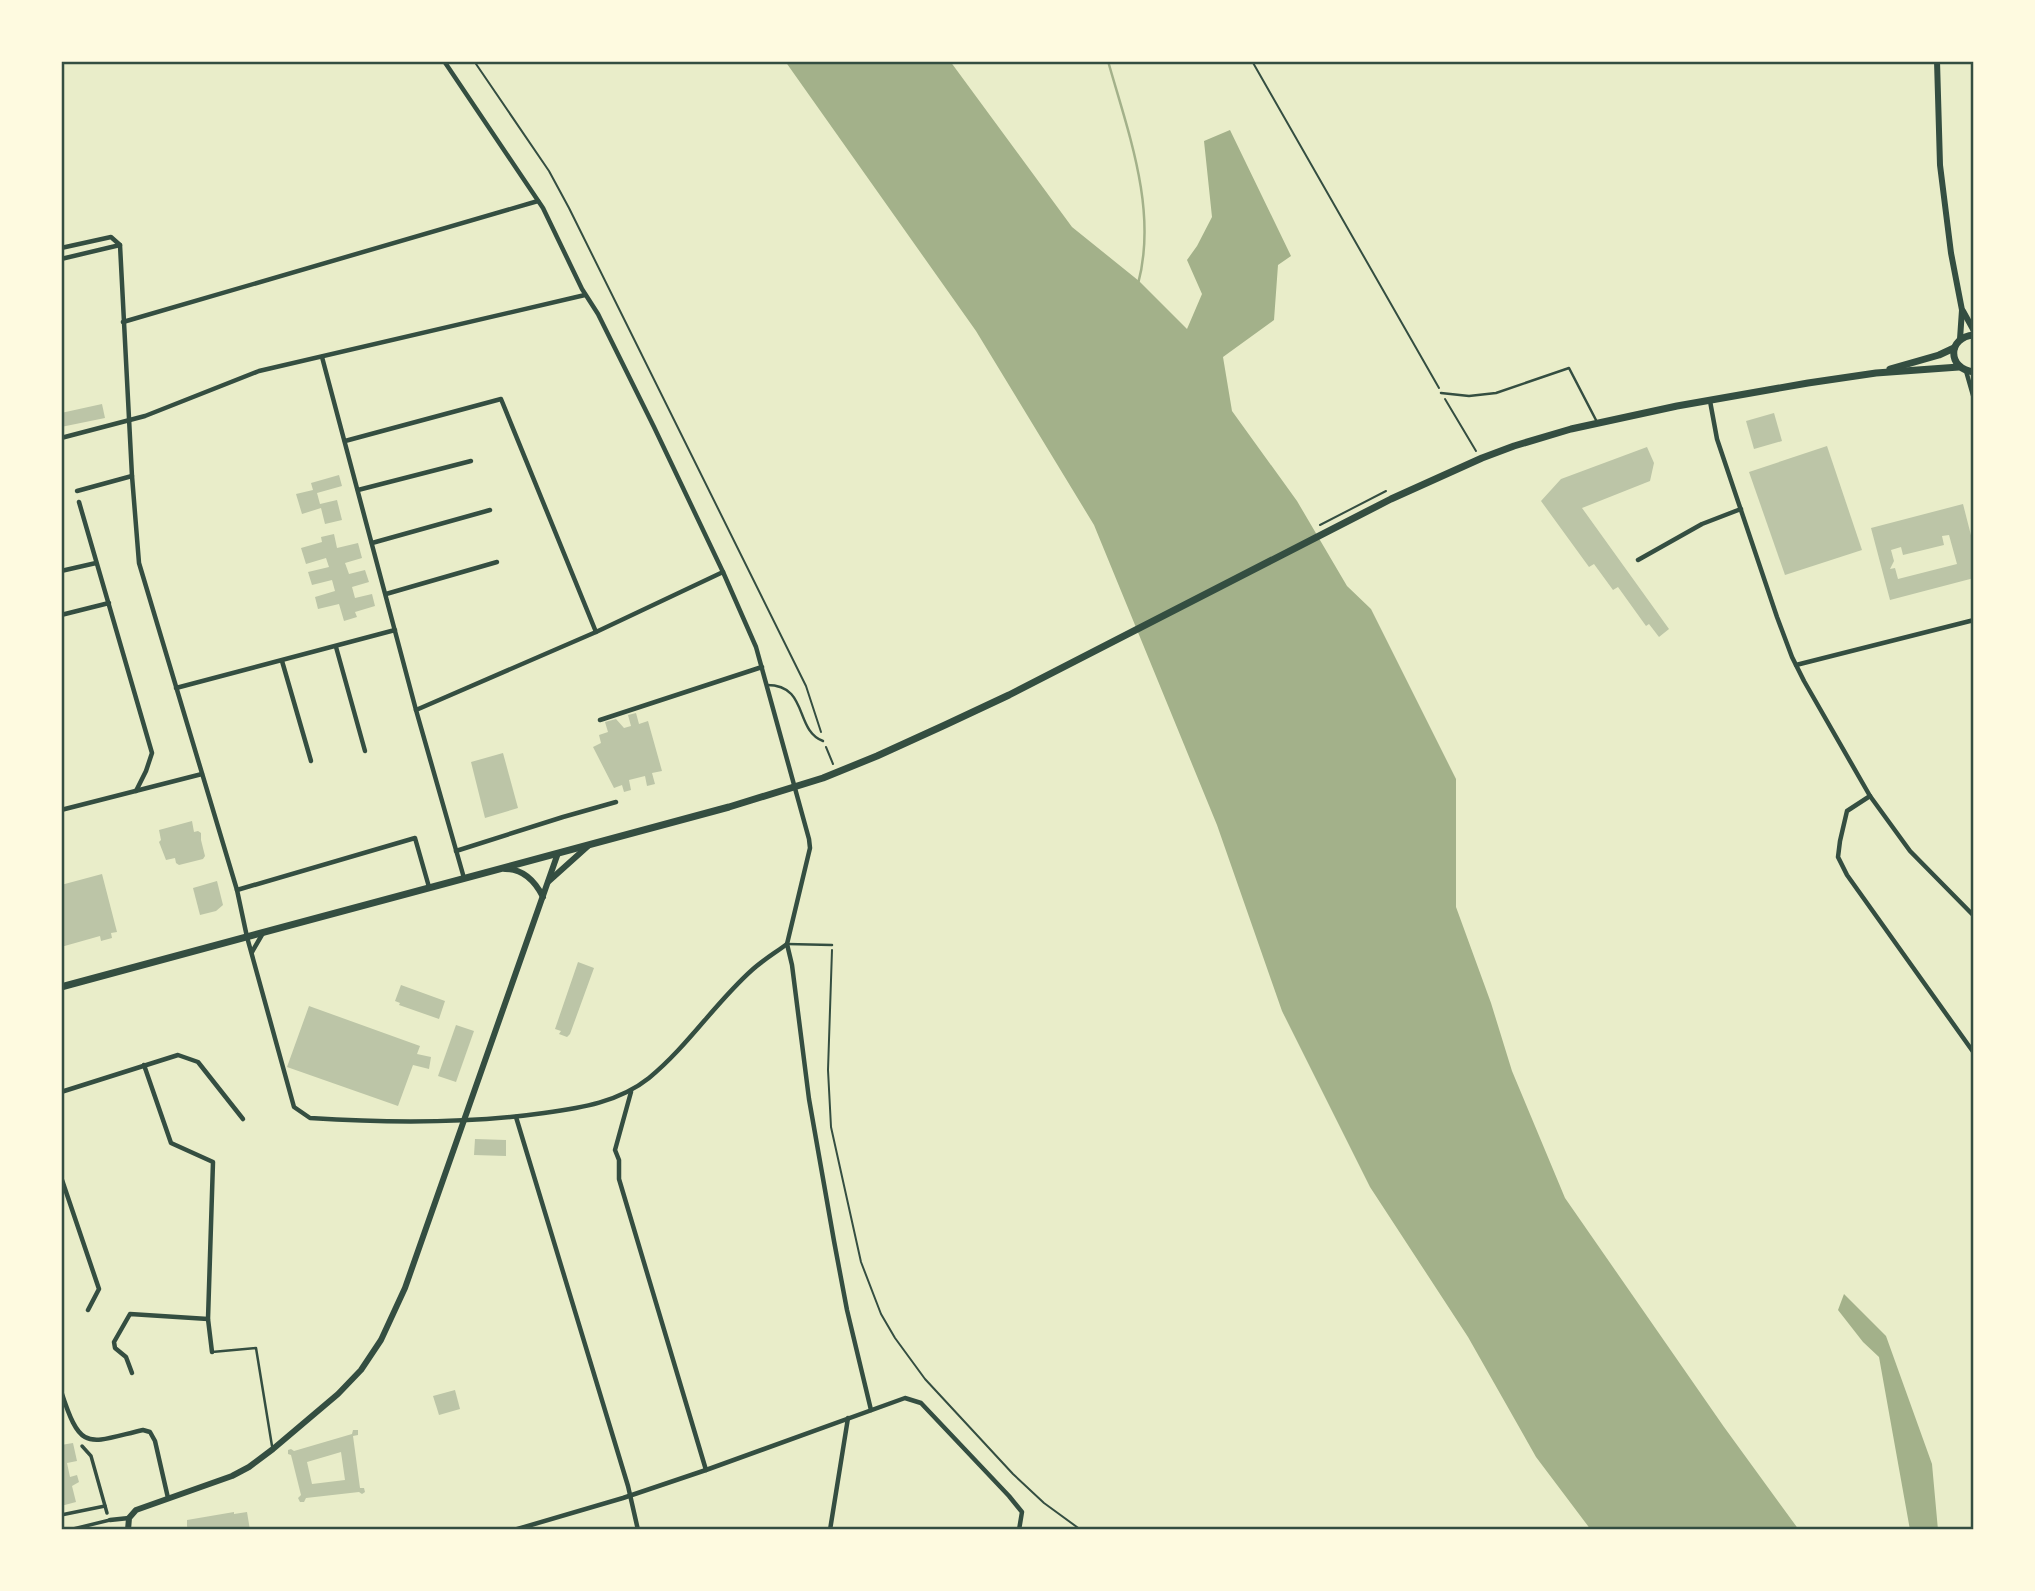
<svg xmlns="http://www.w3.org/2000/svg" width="2035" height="1591" viewBox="0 0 2035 1591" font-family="'Exo 2',sans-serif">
  <rect width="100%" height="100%" fill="#e9edc9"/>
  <g fill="#a3b18a">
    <polygon points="785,61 950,61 1072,227 1139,281 1187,329 1202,294 1187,260 1197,246 1212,217 1204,141 1230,130 1291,256 1278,265 1274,320 1223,357 1232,411 1297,501 1347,586 1371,609 1456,779 1456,907 1491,1003 1512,1071 1565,1198 1724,1427 1799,1530 1591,1530 1536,1457 1468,1337 1370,1187 1282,1011 1217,825 1094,525 976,331"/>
    <polygon points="1844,1294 1886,1336 1932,1464 1938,1530 1910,1530 1879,1357 1863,1342 1838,1310"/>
  </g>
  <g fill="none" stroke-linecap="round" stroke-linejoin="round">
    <path stroke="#a3b18a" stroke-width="2.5" d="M1108,61C1128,132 1158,210 1138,284"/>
  </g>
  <g fill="#bcc5a7" fill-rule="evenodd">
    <polygon points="102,404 105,418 61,427 61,413"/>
    <polygon points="1774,413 1782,441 1754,449 1746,421"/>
    <polygon points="1827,446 1862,550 1785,575 1749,472"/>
    <polygon points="1647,447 1654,463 1650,481 1582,508 1669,629 1659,637 1649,624 1646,626 1618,587 1613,590 1594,564 1589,567 1541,501 1561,479"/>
    <polygon points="339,475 342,486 317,493 320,504 337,500 342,520 325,524 321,508 302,514 296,494 313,490 311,483"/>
    <path d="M1963,504L1974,547V578L1890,600L1871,528ZM1949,535L1957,564L1898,579L1895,568L1890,569L1894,561L1891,550L1901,547L1903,555L1944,545L1942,536Z"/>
    <polygon points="334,534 337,548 358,543 362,558 345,563 349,574 365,570 369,582 352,587 355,598 372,594 375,606 355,612 357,617 344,621 339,604 318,609 315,597 335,591 332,580 312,585 308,572 329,567 326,558 306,564 301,548 322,542 321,537"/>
    <polygon points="636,713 639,724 648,721 662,771 652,773 655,784 647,786 645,776 629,780 631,790 624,792 622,785 614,788 593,747 601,743 599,735 608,732 605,722 616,719 624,728 631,726 628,715"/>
    <polygon points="503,753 518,808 485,818 471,762"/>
    <polygon points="192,821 194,832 198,831 201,833 201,840 205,856 203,859 179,865 176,863 175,858 166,860 159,842 161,840 159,830"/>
    <polygon points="102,874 117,932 111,933 112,938 101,941 100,936 61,947 61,885"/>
    <polygon points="217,881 223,905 216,911 200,915 193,888"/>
    <polygon points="578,962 594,968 570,1034 567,1037 559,1034 561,1031 555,1029"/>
    <polygon points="401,985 445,1001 439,1019 399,1005 400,1003 395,1001"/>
    <polygon points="309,1006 420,1046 417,1054 431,1057 429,1069 413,1065 398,1106 287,1067"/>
    <polygon points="456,1025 474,1031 456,1082 438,1076"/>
    <polygon points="475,1139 506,1140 506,1156 474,1155"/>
    <polygon points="455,1390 460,1409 439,1415 433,1396"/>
    <path d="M353,1430H358V1435L353,1436L360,1488H364L365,1492L362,1494L359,1492L306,1498L304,1502H300L298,1498L301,1495L291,1455L288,1454V1450L291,1449L294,1451L352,1434ZM341,1452L345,1480L312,1484L307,1462Z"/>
    <polygon points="73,1443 77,1461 67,1463 70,1477 77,1475 79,1482 72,1486 76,1502 61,1506 61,1445"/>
    <polygon points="234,1512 234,1514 247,1512 250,1530 188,1530 187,1526 187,1520"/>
  </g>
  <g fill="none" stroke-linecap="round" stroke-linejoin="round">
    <g stroke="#344e41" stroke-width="2">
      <polyline points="474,61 549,171 569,208 806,686 821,732"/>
      <polyline points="1252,61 1439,388"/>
      <polyline points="1445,399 1476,451"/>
      <polyline points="1320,525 1386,491"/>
      <polyline points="826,747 833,764"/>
      <polyline points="832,950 828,1070 831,1127 861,1262 881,1314 895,1338 925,1379 1013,1474 1044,1503 1081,1530"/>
    </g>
    <g stroke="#344e41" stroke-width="2.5">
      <polyline points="1441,393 1469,396 1496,393 1569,368 1597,422"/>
      <path d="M767,685C809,685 794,730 823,741"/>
      <polyline points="787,944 832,945"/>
      <polyline points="212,1352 256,1348 272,1446"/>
    </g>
    <g stroke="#344e41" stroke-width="3.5">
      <polyline points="82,1446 91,1456 107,1513"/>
      <polyline points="61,1515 105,1506"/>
      <polyline points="69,1530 110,1520"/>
    </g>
    <g stroke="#344e41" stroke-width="4.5">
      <polyline points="444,61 543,208 582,289 598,314 654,427 723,572 756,647 809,839 810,848 787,944 792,965 809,1099 834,1241 847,1310 871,1410"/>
      <path d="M61,248L111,237L120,245L132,476L139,563L237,890L247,937L294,1107L310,1118C388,1123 467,1124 544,1113C581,1108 619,1102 649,1078C688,1046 715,1003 752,970C763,960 775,953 787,944"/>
      <polyline points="61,259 120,245"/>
      <polyline points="123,322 538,201"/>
      <polyline points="322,357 416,710 464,878"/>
      <polyline points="1966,371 1974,399"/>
      <polyline points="1710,401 1717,439 1777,617 1792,657 1804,681 1870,796 1910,851 1974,916"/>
      <polyline points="61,438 145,416 259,371 585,295"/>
      <polyline points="345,441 501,399 596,632"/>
      <polyline points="358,490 471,461"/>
      <polyline points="77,491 132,476"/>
      <polyline points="79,502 152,753 146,771 136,791"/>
      <polyline points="372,543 490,510"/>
      <polyline points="1638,560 1702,524 1741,509"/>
      <polyline points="61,571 96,563"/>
      <polyline points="386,594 497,562"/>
      <polyline points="61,615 109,603"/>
      <polyline points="336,647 365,751"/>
      <polyline points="282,661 311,761"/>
      <polyline points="1796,665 1974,620"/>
      <polyline points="176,688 395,630"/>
      <polyline points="416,710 596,632 723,572"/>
      <polyline points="600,720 762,667"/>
      <polyline points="1870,796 1847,811 1840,841 1838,857 1847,875 1974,1053"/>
      <polyline points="61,810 202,774"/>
      <polyline points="456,851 563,817 616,802"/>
      <polyline points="237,890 415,838 429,887"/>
      <polyline points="252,952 263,933"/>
      <polyline points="144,1065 171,1143 213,1162 208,1319 212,1352"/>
      <polyline points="61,1092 178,1055 198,1062 243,1119"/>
      <polyline points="631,1092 615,1150 619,1160 619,1179 706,1470"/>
      <polyline points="516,1117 628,1486 638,1530"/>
      <polyline points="61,1177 99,1289 88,1310"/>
      <polyline points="132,1373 126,1357 115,1348 114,1342 130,1314 208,1319"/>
      <path d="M61,1391C81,1453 87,1443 143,1430L150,1432L155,1441L168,1498"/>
      <polyline points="110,1520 129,1518"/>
      <polyline points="514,1530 623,1498 706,1470 905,1398 921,1403 1009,1496 1022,1512 1019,1530"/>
      <polyline points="830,1530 848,1418"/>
    </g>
    <g stroke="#344e41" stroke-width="6">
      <polyline points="1937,61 1940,165 1951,253 1962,310 1960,339"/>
      <polyline points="1963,311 1974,331"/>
      <path d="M505,869C524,869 535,881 543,897"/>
      <polyline points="549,881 588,846"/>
      <polyline points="128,1530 129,1518 136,1510 232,1476 249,1467 273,1449 338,1394 361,1370 381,1340 405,1288 558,853"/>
    </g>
    <g stroke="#344e41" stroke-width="7">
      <path d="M1974,335C1947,337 1947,369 1974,372"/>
      <polyline points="1890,369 1939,355 1954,348"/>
      <polyline points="61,987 729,807 823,778 877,756 945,725 1009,695 1391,499 1482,458 1514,446 1571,429 1677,406 1808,383 1876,373 1959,367"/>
    </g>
  </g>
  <rect width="2035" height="1591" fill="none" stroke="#fefae0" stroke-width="126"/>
  <rect x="63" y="63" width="1909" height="1465" fill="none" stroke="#344e41" stroke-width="2.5"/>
</svg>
